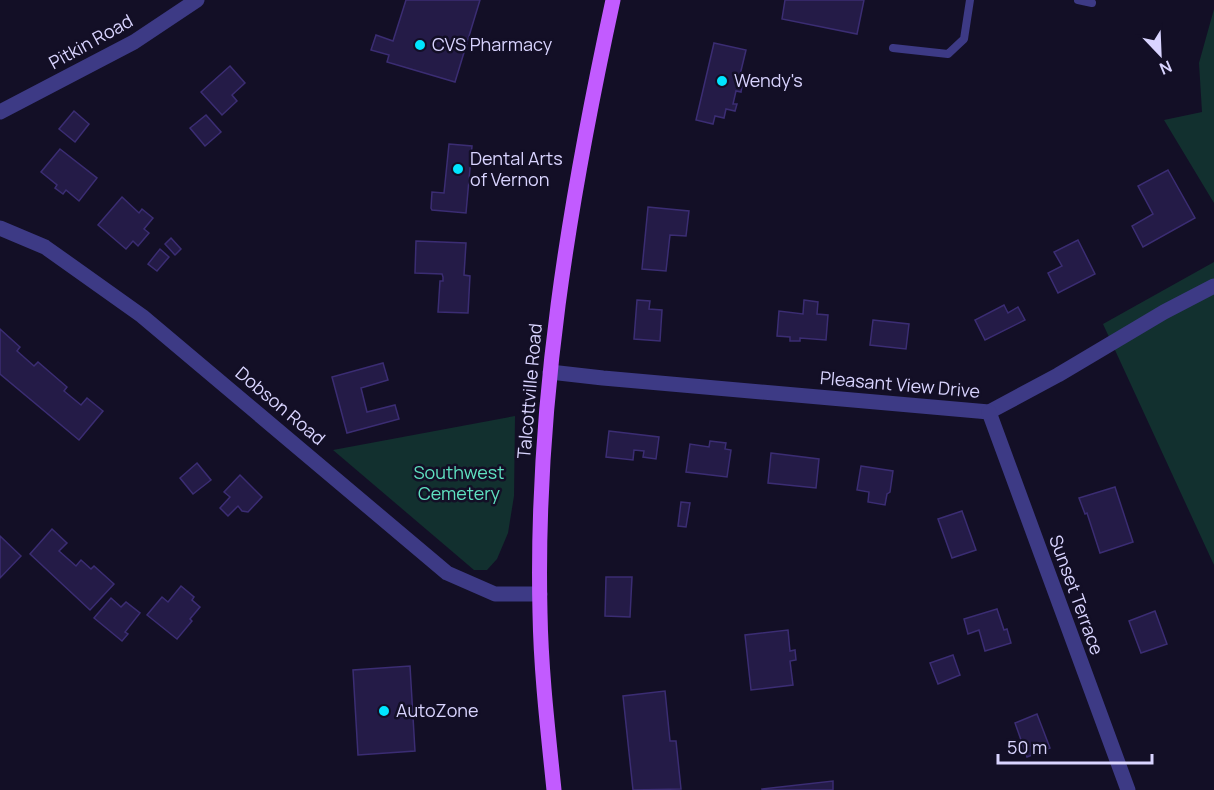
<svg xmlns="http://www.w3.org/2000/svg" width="1214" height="790" viewBox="0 0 1214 790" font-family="Manrope,sans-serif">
  <rect width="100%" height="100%" fill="#130f26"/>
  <g fill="#12302f">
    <polygon points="1214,9 1214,203 1164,120 1202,112 1199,63"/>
    <polygon points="1214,262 1214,565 1103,324"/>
    <polygon points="515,416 514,496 508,533 497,559 487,570 474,570 333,450"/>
  </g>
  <g fill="#241b47" stroke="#3b2d73" stroke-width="1.5">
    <polygon points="406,0 480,0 455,82 387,62 389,55 371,50 376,35 393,41"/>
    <polygon points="785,0 864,0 857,34 782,19"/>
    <polygon points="714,43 746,50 739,79 743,80 741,92 736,91 733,104 737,104 735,111 726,109 724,118 715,116 713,124 696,120"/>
    <polygon points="230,66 245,83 232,95 237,101 222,115 201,92"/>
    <polygon points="74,111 89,124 75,142 59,129"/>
    <polygon points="206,115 221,132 205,146 190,128"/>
    <polygon points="449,144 472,146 466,213 432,210 431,208 432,192 444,193"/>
    <polygon points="60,149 97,178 79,201 66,190 63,194 55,188 57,185 41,172"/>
    <polygon points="1168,170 1195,218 1143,247 1132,226 1153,214 1138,186"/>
    <polygon points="122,197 139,213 142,209 153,218 144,229 149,233 138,246 133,241 126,249 98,225"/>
    <polygon points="648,207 689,211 686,236 670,235 666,271 642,269"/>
    <polygon points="171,238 181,249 175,255 165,244"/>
    <polygon points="1078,240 1095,274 1058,293 1048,273 1062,266 1054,252"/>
    <polygon points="416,241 466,243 464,275 470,276 468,313 438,312 440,281 443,281 443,277 442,274 415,273"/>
    <polygon points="160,249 169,257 157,271 148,264"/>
    <polygon points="637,300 650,301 649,309 662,310 660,341 634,339"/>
    <polygon points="804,300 818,302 817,314 828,315 826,340 800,338 800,341 790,341 790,337 777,336 779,311 803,314"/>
    <polygon points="1004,305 1008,313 1018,307 1025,320 985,340 975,320"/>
    <polygon points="873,320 909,324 906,349 870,345"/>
    <polygon points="0,329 20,347 17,351 34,366 38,362 67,387 64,391 81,405 87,398 103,411 79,440 0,374"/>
    <polygon points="383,363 388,380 361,388 367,412 395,405 399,419 347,433 332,377"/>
    <polygon points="609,431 659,437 656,459 643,457 644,451 634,450 633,460 606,457"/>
    <polygon points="710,441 726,443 725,449 731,450 727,477 686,472 690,444 709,447"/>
    <polygon points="771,453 819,459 816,488 768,483"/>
    <polygon points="197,463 211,480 193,494 180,478"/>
    <polygon points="861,466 893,471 890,492 887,494 885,505 868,502 869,492 857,490"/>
    <polygon points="240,475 262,497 248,512 242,511 238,506 228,516 220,508 230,497 224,492"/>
    <polygon points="1115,487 1133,542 1100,553 1087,513 1085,514 1079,498"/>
    <polygon points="681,502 690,503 686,527 678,526"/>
    <polygon points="962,511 976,550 952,558 938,519"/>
    <polygon points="52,529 67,543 59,551 76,566 81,560 91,569 94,566 114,584 90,610 30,554"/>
    <polygon points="0,536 21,556 0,578"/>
    <polygon points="606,577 632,577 630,617 605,616"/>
    <polygon points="181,586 194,597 192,600 200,607 190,619 192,621 177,639 147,615 162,597 168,602"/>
    <polygon points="111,598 121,607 126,602 140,613 125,632 128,634 122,641 94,618"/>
    <polygon points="997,609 1004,630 1007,629 1011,643 985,651 979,630 968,634 964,619"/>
    <polygon points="1155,611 1167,644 1141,653 1129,621"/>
    <polygon points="788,630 790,651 795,650 796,660 790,661 793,685 751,690 745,635"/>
    <polygon points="953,655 960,675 938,684 930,663"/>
    <polygon points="410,666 415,751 358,755 353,670"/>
    <polygon points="665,691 670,741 676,741 681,789 633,790 623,696"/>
    <polygon points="1037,714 1050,748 1027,757 1015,723"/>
    <polygon points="833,781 833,790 762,790 762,789"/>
  </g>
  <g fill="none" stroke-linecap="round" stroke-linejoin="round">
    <g stroke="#3d3a85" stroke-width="8">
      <polyline points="1078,0 1092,3"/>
      <polyline points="893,48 948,54 964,39 970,0"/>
    </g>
    <g stroke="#3d3a85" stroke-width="15">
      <polyline points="0,112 134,42 197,0"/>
      <polyline points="550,372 603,378 989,412 1058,375 1164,312 1214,286"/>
      <polyline points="989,412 1128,790"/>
    </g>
    <polyline stroke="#3d3a85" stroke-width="15" points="0,228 45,247 142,316 447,573 495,594 540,594"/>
    <path stroke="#c25bff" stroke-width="15" d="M554,790C548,731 541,672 540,613C535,405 569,203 613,0"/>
  </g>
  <g fill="#00e5ff" stroke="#130f26" stroke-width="2">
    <circle cx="420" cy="45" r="6"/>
    <circle cx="722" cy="81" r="6"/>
    <circle cx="458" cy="169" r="6"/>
    <circle cx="384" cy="711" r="6"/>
  </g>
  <g text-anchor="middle" stroke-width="5" stroke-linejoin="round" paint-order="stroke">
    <g font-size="18" fill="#d9d4ff" stroke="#130f26">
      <text transform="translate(91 42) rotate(-29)" y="6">Pitkin Road</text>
      <text transform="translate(900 385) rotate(5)" y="6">Pleasant View Drive</text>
      <text transform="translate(530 391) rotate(-85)" y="6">Talcottville Road</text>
      <text transform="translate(280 406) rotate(40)" y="6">Dobson Road</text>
      <text transform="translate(1076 595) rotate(70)" y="6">Sunset Terrace</text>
    </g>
    <g font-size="18" fill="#d9d4ff" stroke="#130f26" text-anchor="start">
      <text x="432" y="51">CVS Pharmacy</text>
      <text x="734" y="87">Wendy's</text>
      <text x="470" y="165">Dental Arts<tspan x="470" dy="21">of Vernon</tspan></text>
      <text x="396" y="717">AutoZone</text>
    </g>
    <g font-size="18" fill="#5fe0c0" stroke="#130f26">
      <text x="459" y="479">Southwest<tspan x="459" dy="21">Cemetery</tspan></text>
    </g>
  </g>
  <g transform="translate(1160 54) rotate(157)" stroke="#130f26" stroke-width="4.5" paint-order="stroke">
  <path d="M0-4.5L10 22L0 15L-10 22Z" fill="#d9d4ff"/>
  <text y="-9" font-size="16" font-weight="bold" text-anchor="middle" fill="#d9d4ff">N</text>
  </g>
  <path d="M998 754v9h154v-9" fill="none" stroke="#d9d4ff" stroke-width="3"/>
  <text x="1007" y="754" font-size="18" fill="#d9d4ff" stroke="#130f26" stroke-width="4.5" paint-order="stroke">50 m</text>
</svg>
